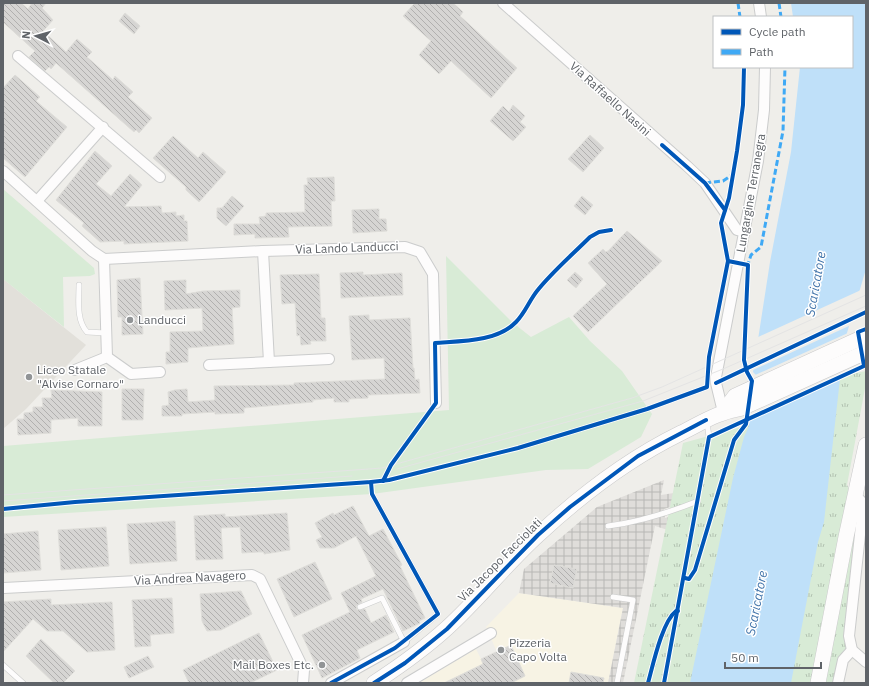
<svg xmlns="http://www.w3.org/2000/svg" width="869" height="686" viewBox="0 0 869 686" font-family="'IBM Plex Sans',sans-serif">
  <defs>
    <pattern id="industrial-grid" width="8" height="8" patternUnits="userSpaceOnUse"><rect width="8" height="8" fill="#dfddda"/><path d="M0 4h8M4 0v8" fill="none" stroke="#b8b7b5"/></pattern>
    <pattern id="grass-tufts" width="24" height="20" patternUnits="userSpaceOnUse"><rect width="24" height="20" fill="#d8ebd6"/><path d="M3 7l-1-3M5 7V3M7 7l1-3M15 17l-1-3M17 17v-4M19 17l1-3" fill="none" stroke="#b2c2b1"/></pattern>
    <pattern id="building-back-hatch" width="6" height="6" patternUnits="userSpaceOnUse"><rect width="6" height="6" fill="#d6d5d3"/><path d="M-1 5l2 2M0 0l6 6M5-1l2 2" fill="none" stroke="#b1b0af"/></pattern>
  </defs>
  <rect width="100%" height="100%" fill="#efeeea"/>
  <polygon fill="#f7f3e4" points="519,593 623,608 608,683 419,683 476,649 481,659 497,652 486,627"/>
  <polygon fill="url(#industrial-grid)" points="664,480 661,495 693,490 673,506 664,509 665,518 672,516 668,530 655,526 623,683 608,683 623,608 519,593 524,569 597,507"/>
  <polygon fill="#e2e0da" points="3,279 86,345 26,409 3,429"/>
  <polygon fill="url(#grass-tufts)" points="866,371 866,383 847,485 863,516 851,635 843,683 634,683 683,443 745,426 851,374"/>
  <g fill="#d8ebd6">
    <polygon points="3,189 94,268 95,274 90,276 63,277 64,327 3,279"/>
    <polygon points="446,256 512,322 531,337 569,317 590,341 622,371 652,414 641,437 588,469 546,470 372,494 3,517 3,446 449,410"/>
  </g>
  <polygon fill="#bfe0f9" points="791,3 866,3 866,269 844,343 824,522 818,542 791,683 690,683 733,478 744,437 749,426 756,375 753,372 770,262 791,152 800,67 852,67 852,17 793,17"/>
  <g fill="#efeeea">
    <polygon points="861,290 851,325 751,371 756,338"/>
    <polygon points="848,333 843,378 748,421 753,376"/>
  </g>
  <g fill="url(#building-back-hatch)" stroke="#deddd9">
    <polygon points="3,3 21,3 28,9 32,3 46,3 42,8 53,20 43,31 66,52 77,39 92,52 87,57 113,80 115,76 133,92 128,97 152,118 139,133 136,130 134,132 56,63 51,69 49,67 45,71 29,57 35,51 3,22"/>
    <polygon points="415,3 453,3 463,12 460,16 517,68 491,98 451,61 439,74 419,55 431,41 403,16"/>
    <polygon points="125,13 140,26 134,34 119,21"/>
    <polygon points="15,75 40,97 36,101 67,127 25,177 3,158 3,88"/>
    <polygon points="513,105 525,116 520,122 526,127 513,141 490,121 503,106 509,112"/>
    <polygon points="590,135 604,148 583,172 568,159"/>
    <polygon points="173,136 198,158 203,152 226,172 199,202 186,190 186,187 153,158"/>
    <polygon points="95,151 112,166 96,184 111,196 130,174 142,185 124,207 161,206 162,213 176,212 176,216 184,215 184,221 187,221 188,241 124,244 124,241 100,242 82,226 84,223 56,200"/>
    <polygon points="334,177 335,201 331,201 332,226 288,227 289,237 255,238 255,234 234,235 234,224 260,224 259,217 266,216 266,213 305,212 304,185 308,185 307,178"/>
    <polygon points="232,196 244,206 226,226 217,218 217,208 222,208"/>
    <polygon points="582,196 593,205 585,215 574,206"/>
    <polygon points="379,209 379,219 386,219 387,231 353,233 352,210"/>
    <polygon points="627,231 662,261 588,332 573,316 607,284 588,263 603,249 606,252 608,251"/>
    <polygon points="363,272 363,275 402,273 403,295 341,298 340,273"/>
    <polygon points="575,272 583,279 576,288 567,280"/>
    <polygon points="319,274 321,318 325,318 326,341 310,341 311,344 301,345 300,335 297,336 295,303 282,304 280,275"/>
    <polygon points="140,278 143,334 122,335 122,317 118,317 117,280"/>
    <polygon points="186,280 186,294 203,291 240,290 240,307 232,308 234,344 188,348 188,362 166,364 166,352 170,352 170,332 203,331 202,308 165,310 164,281"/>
    <polygon points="369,315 369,320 410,318 413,368 414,368 415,380 419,379 420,393 368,395 368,398 349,399 349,402 334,402 334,398 313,400 313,402 244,408 244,413 215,414 215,412 182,414 182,416 162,416 162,406 169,405 168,392 175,390 187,389 188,402 215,400 214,386 294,385 294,383 385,379 384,358 352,360 349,316"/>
    <polygon points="122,389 144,389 143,420 122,420"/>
    <polygon points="51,390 102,392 102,426 78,426 78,418 51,420 51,433 18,435 17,419 24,419 24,413 33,412 33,407 43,407 42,398 52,398"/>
    <polygon points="353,506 369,536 383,529 402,565 400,566 425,618 419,621 420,623 403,631 383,589 361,599 362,602 356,606 357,610 365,609 371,623 386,615 394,632 357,650 360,658 322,678 302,635 350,612 341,593 376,576 356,536 334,548 320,548 316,540 322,537 315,523 333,513 334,515"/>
    <polygon points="287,513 290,550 264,554 264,552 258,552 242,553 240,527 221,528 223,559 196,560 194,516 225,514 225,517"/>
    <polygon points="175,521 177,561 130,564 127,524"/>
    <polygon points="106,527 109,566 61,570 58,530"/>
    <polygon points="38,531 41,570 3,573 3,534"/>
    <polygon points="315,562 332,599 294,617 277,579"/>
    <polygon points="554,565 577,569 573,588 550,583"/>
    <polygon points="241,591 252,614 221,630 207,631 202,621 200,594"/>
    <polygon points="172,598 174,633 150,635 151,646 135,647 132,600"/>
    <polygon points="51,599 51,605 112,602 115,650 87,652 63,631 47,631 33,619 3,652 3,602"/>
    <polygon points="259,633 277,670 250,683 189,683 183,670"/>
    <polygon points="41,639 75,671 63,683 54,683 26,656"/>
    <polygon points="511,645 525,676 511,683 444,683 483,664 481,659"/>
    <polygon points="148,656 154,667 129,678 124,667"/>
    <polygon points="571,672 604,678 603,683 569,683"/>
  </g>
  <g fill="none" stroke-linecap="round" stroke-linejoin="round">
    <g stroke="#cbcccc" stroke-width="6">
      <g id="lane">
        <path d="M79,285C79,300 76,320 87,332L106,333"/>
        <polyline points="707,422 709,437"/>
        <path d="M608,526C640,522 668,513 698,501"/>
        <polyline points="613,597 633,600 617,683"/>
        <polyline points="360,607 382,598 404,642 438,614 372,494"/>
        <polyline points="3,665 23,683"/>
      </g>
    </g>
    <g stroke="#cbcccc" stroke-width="12">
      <g id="street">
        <polyline points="503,3 687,166 705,183 737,230 745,232"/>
        <polyline points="759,3 761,17"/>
        <polyline points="18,56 160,177"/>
        <polyline points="3,171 92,251 104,259 263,251 405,247 420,252 433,274 436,403"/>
        <polyline points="37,201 103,127"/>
        <polyline points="263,251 269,362"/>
        <polyline points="104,259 107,357"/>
        <polyline points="209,365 329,359"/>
        <polyline points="75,370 107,357 131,374 160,372"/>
        <polyline points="723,412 716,383 716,377 758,161 764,110 765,67"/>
        <polyline points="855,495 861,501 863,507 849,636 852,650 866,662"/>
        <polyline points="4,588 252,575 260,579 304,670 303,683"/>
        <polyline points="331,683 404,642"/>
        <polyline points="407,683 491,633"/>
        <polyline points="838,683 843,660 852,650"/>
      </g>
    </g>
    <g stroke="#cacacb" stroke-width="16">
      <g id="secondary">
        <polyline points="723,412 735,396 859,339 866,338"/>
        <path d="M374,683C400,666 424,649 447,628C479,599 506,564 538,535C581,495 628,459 681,433C703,422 718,412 742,408L866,352"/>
        <polyline points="818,683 846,537 866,445"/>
      </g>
    </g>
    <use href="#lane" stroke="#fdfcfc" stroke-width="5"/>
    <use href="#street" stroke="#fdfcfc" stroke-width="10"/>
    <use href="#secondary" stroke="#fdfcfc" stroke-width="15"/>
    <g stroke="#e4e4e4" stroke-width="1">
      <polyline points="397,469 643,401 723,369 866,306"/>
      <polyline points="3,495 382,468 632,398 662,387 866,295"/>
      <polyline points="3,501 352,476"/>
    </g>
    <g stroke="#3fa9f5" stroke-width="3" stroke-dasharray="6 3" stroke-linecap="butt">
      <polyline points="738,3 740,17"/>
      <polyline points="779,3 781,17"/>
      <polyline points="705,183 723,181 732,175"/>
      <polyline points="747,267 751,255 761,247 783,131 785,67"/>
    </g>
    <g stroke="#fff" stroke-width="6">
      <g id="cycleway">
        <polyline points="662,145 705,183 725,210"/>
        <polyline points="716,383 866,312"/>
        <path d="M383,481L391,465L436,403L435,343C460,341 497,342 516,322C525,313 529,301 537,291C552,272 572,255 590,237L599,232L611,230"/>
        <polyline points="3,509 75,502 371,482 389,480 518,448 647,409 707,387 709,357 728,261 721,223 729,198 737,151 743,105 744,67"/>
        <polyline points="685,578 689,579 695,570 734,440 746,424 752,381 747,372 744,360 748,265 728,261"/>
        <polyline points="331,683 395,648 438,614 372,494 371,482"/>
        <polyline points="374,683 405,663 447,629 538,535 570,507 638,456 706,420"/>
        <path d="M648,683C653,665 662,622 676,611H678"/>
        <polyline points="664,683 709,437 864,366 858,332 866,329"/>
      </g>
    </g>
    <use href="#cycleway" stroke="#0057b8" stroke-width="4"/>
  </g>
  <g fill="#919496" stroke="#fff" stroke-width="1.5">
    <circle cx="130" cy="320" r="4"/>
    <circle cx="29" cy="377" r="4"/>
    <circle cx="501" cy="650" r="4"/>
    <circle cx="322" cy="665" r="4"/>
  </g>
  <g text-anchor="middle" stroke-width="3" stroke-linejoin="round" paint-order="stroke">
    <g font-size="12" fill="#5f6368" stroke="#fff">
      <text transform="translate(610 99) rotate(42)" y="4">Via Raffaello Nasini</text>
      <text transform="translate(751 193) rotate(-80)" y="4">Lungargine Terranegra</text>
      <text transform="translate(347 248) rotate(-2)" y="4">Via Lando Landucci</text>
      <text transform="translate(500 560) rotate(-45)" y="4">Via Jacopo Facciolati</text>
      <text transform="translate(190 578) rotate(-3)" y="4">Via Andrea Navagero</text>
    </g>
    <g font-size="12" fill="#5f6368" stroke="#fff" text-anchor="start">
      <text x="138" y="324">Landucci</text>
      <text x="37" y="374">Liceo Statale<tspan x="37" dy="14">"Alvise Cornaro"</tspan></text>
      <text x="509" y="647">Pizzeria<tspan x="509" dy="14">Capo Volta</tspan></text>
      <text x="314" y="669" text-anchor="end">Mail Boxes Etc.</text>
    </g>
    <g font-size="13" font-style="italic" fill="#4174aa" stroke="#fff">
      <text transform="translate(815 284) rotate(-80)" y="5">Scaricatore</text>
      <text transform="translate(756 603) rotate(-79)" y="5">Scaricatore</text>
    </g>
  </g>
  <rect width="869" height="686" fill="none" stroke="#5f6368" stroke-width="8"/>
  <rect x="713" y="16" width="140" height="52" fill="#ffffff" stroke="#bfc1c3"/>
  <rect x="721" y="29" width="20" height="6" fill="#0057b8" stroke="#bfc1c3"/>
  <text x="749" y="36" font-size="12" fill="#5f6368">Cycle path</text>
  <rect x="721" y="49" width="20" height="6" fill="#3fa9f5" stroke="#bfc1c3"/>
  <text x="749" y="56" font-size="12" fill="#5f6368">Path</text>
  <g transform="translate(36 36) rotate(276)" stroke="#ffffff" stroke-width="3" paint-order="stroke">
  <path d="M0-3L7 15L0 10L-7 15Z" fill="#5f6368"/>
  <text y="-6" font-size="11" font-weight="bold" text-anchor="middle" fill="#5f6368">N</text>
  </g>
  <path d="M725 662v6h96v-6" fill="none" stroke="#5f6368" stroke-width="2"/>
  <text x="731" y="662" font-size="12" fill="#5f6368" stroke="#ffffff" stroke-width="3" paint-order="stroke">50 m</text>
</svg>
